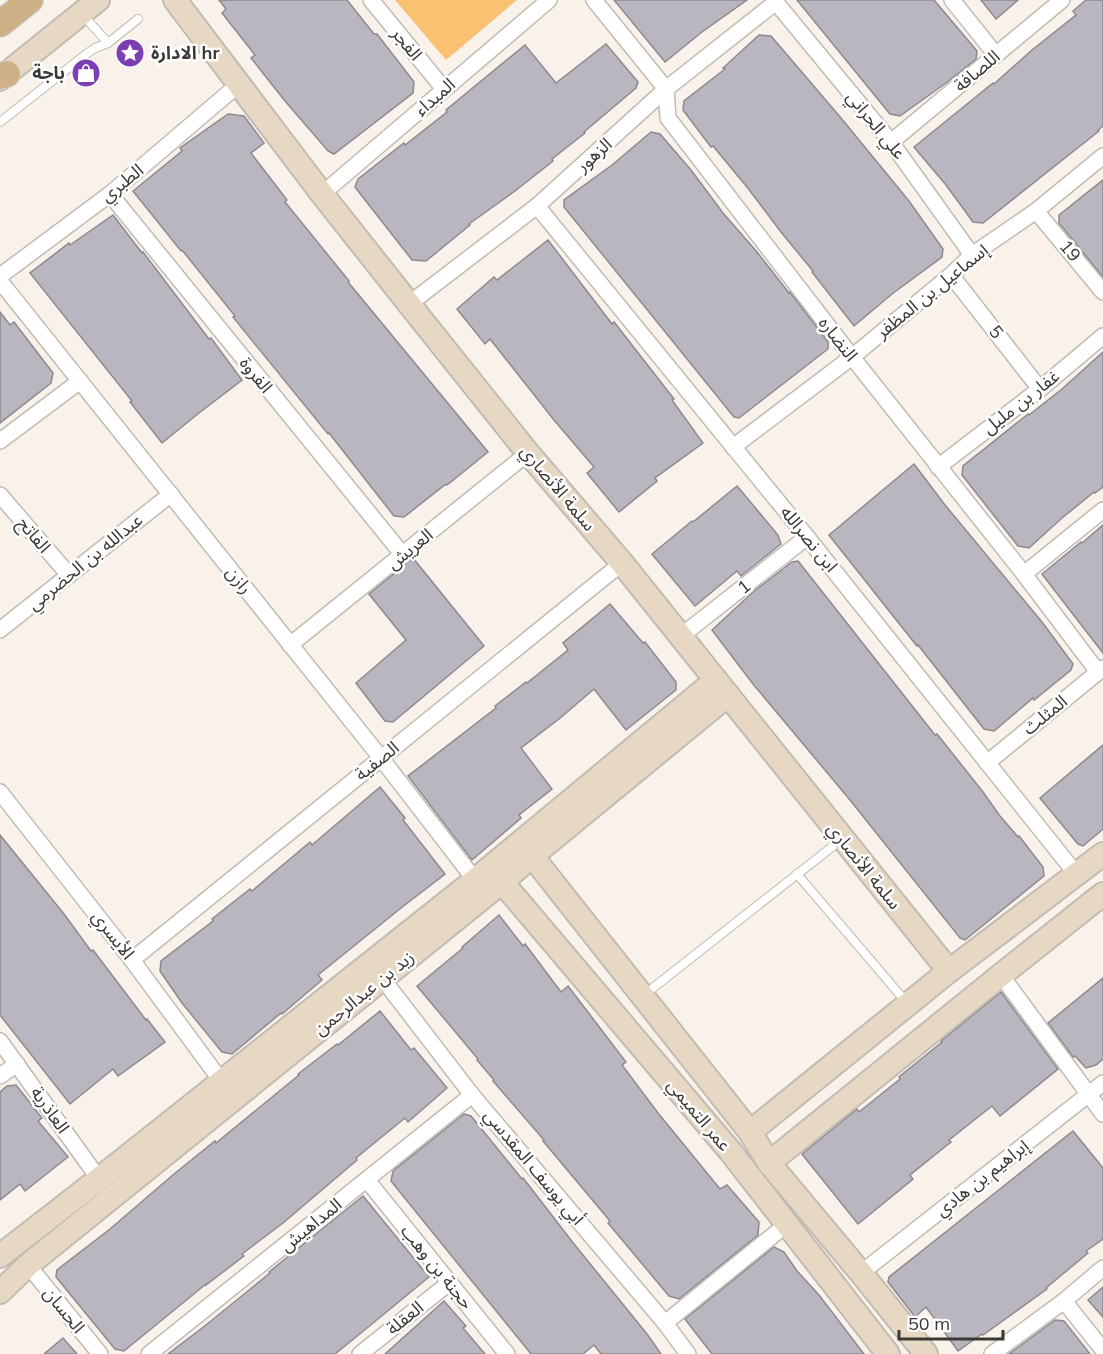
<svg xmlns="http://www.w3.org/2000/svg" width="1103" height="1354" viewBox="0 0 1103 1354" font-family="Mulish,'Noto Sans Arabic',sans-serif">
  <rect width="100%" height="100%" fill="#f9f2ea"/>
  <polygon fill="#fbc172" points="395,0 517,0 446,60"/>
  <g fill="#bab6bf" stroke="#8d8991" stroke-width="1.5">
    <polygon points="219,0 347,0 374,34 377,34 414,82 413,93 334,154 328,151 285,101 251,58 255,55 222,13 226,9"/>
    <polygon points="614,0 747,0 702,32 665,62"/>
    <polygon points="797,0 934,0 977,51 976,59 946,83 900,116 890,114"/>
    <polygon points="981,0 1018,0 996,19"/>
    <polygon points="1086,0 1103,0 1103,126 1098,130 1099,131 983,223 973,222 946,185 914,147 993,83 994,84 1032,50 1076,15 1073,11"/>
    <polygon points="759,35 771,36 841,118 909,201 943,249 942,257 892,294 854,326 812,272 813,271 781,232 747,187 713,146 711,147 683,110 684,101 725,69 723,68"/>
    <polygon points="606,44 638,82 636,88 584,132 585,133 552,159 553,161 515,191 469,224 470,225 426,261 412,260 355,187 358,179 404,143 405,145 447,112 446,110 525,45 556,83"/>
    <polygon points="228,114 244,116 264,143 251,153 287,200 285,202 349,281 348,282 488,452 447,485 446,484 404,517 394,516 329,433 328,434 233,317 235,316 182,250 181,251 133,191 182,151 180,148"/>
    <polygon points="651,132 660,134 691,170 723,213 757,252 789,293 790,292 828,342 828,349 739,418 734,417 564,207 564,200 612,165"/>
    <polygon points="1103,180 1103,277 1059,223 1059,215"/>
    <polygon points="113,215 142,253 143,252 209,339 211,338 242,380 199,413 162,443 130,402 132,401 30,273 69,243 70,245"/>
    <polygon points="548,240 612,324 614,322 674,399 672,400 703,443 655,478 657,481 619,512 587,473 594,467 554,420 490,339 485,344 457,309 494,277 497,280"/>
    <polygon points="0,312 10,325 14,322 53,373 51,383 0,423"/>
    <polygon points="1103,352 1103,487 1095,493 1094,492 1062,518 1029,548 1018,546 962,475 963,466 1028,414 1029,415 1062,389"/>
    <polygon points="914,464 945,505 1042,622 1073,664 1071,670 1034,700 1033,698 994,731 984,729 918,645 917,646 829,535"/>
    <polygon points="737,486 778,535 781,544 741,576 737,571 695,606 652,554 692,521 693,522"/>
    <polygon points="1103,525 1103,653 1042,574 1081,542 1082,543"/>
    <polygon points="413,558 484,646 393,722 385,721 356,683 406,640 369,594"/>
    <polygon points="798,561 935,735 937,734 983,792 1000,816 1018,837 1019,836 1043,867 1044,876 965,940 960,938 850,800 753,684 712,630 753,592 792,562"/>
    <polygon points="610,604 643,643 645,642 676,682 676,690 626,730 594,689 559,719 521,748 552,789 519,815 521,818 472,860 408,776 496,708 495,706 526,682 527,683 568,650 563,643"/>
    <polygon points="1103,745 1103,829 1083,846 1078,844 1040,798"/>
    <polygon points="380,787 405,818 403,820 445,874 401,908 318,975 322,980 282,1014 281,1013 232,1054 222,1052 182,1003 160,971 161,961 213,921 212,919 250,889 252,891 310,842 312,845"/>
    <polygon points="0,835 64,914 91,951 93,950 146,1020 147,1019 165,1042 118,1076 113,1069 70,1104 0,1015"/>
    <polygon points="499,915 523,946 525,944 561,992 568,986 626,1062 622,1065 658,1113 720,1189 727,1185 759,1222 758,1235 679,1299 669,1296 608,1223 610,1221 543,1141 544,1140 493,1081 494,1080 477,1060 478,1059 417,986 463,948 462,947"/>
    <polygon points="1103,978 1103,1059 1096,1065 1086,1068 1075,1056 1073,1057 1048,1023"/>
    <polygon points="1001,992 1058,1069 1000,1116 992,1106 949,1140 951,1142 910,1175 913,1179 858,1224 802,1154 857,1109 859,1112 900,1079 899,1077 942,1042 941,1041"/>
    <polygon points="380,1011 411,1050 414,1048 447,1088 408,1122 405,1118 356,1158 357,1160 283,1223 242,1254 244,1256 206,1285 206,1284 124,1351 115,1349 56,1277 57,1270 110,1229 174,1174 215,1141 216,1143 299,1075 298,1074 337,1044 338,1045"/>
    <polygon points="16,1085 42,1118 38,1121 68,1157 25,1191 20,1184 0,1200 0,1092 7,1086"/>
    <polygon points="464,1114 471,1116 522,1179 523,1178 574,1244 647,1334 661,1354 601,1354 594,1345 583,1354 531,1354 391,1181 393,1171"/>
    <polygon points="1073,1131 1103,1168 1103,1239 1086,1251 1088,1253 1046,1288 1047,1289 983,1335 982,1334 958,1351 926,1307 915,1317 888,1282 889,1277"/>
    <polygon points="363,1196 429,1277 367,1328 335,1354 168,1354 206,1325 270,1273 269,1272 301,1246"/>
    <polygon points="774,1247 784,1252 797,1271 819,1295 864,1354 712,1354 685,1319"/>
    <polygon points="1103,1287 1103,1317 1088,1300"/>
    <polygon points="444,1301 466,1326 463,1328 485,1354 385,1354"/>
    <polygon points="1055,1320 1064,1321 1090,1354 1009,1354"/>
    <polygon points="63,1338 77,1354 44,1354"/>
  </g>
  <g fill="none" stroke-linecap="round" stroke-linejoin="round">
    <g stroke="#c2bbb3" stroke-width="10">
      <g id="lane">
        <polyline points="83,15 108,43"/>
        <polyline points="0,122 85,55 95,48 108,43 138,19"/>
        <polyline points="797,874 907,1003"/>
        <polyline points="644,995 842,839"/>
      </g>
    </g>
    <g stroke="#c2bbb3" stroke-width="18">
      <g id="street">
        <polyline points="371,0 444,89"/>
        <polyline points="594,0 666,89 668,118 852,357 1024,574 1098,672"/>
        <polyline points="774,0 891,142 972,255"/>
        <polyline points="952,0 996,55"/>
        <polyline points="891,142 1062,0"/>
        <polyline points="110,194 403,555"/>
        <polyline points="322,194 549,0"/>
        <polyline points="537,206 807,537 1077,875"/>
        <polyline points="1036,211 1103,292"/>
        <polyline points="951,275 1040,389"/>
        <polyline points="0,276 110,194 239,84"/>
        <polyline points="0,281 381,758 475,880"/>
        <polyline points="409,304 537,206 666,89 776,2"/>
        <polyline points="0,441 80,381"/>
        <polyline points="733,447 852,357 951,275 972,255 1036,211 1103,156"/>
        <polyline points="938,467 1040,389 1103,336"/>
        <polyline points="0,495 69,575"/>
        <polyline points="1024,574 1103,510"/>
        <polyline points="0,630 171,494"/>
        <polyline points="681,636 807,537"/>
        <polyline points="290,645 528,453"/>
        <polyline points="987,763 1103,668"/>
        <polyline points="0,792 132,960 222,1082"/>
        <polyline points="132,960 622,563"/>
        <polyline points="1001,975 1103,1114"/>
        <polyline points="382,978 472,1095 665,1323 688,1354"/>
        <polyline points="0,1041 99,1179"/>
        <polyline points="0,1076 17,1064"/>
        <polyline points="367,1180 507,1354"/>
        <polyline points="28,1265 100,1354"/>
        <polyline points="861,1273 1103,1083"/>
        <polyline points="1064,1301 1103,1350"/>
        <polyline points="665,1323 787,1224"/>
        <polyline points="149,1354 472,1095"/>
        <polyline points="360,1354 449,1283"/>
        <polyline points="992,1354 1064,1301 1103,1268"/>
      </g>
    </g>
    <g stroke="#c2bbb3" stroke-width="26">
      <g id="secondary">
        <polyline points="175,0 322,194 409,304 528,453 622,563 949,971"/>
        <polyline points="0,79 98,0"/>
        <polyline points="532,856 750,1132 769,1163 861,1273 926,1354"/>
        <polyline points="502,882 730,1151 888,1354"/>
        <polyline points="750,1132 949,971 1103,854"/>
        <polyline points="769,1163 1001,975 1103,894"/>
        <polyline points="0,1256 99,1179 475,880 716,680"/>
        <polyline points="0,1292 28,1265 502,882 532,856 728,695"/>
      </g>
    </g>
    <g stroke="#d4d3d3" stroke-width="28">
      <g id="primary">
        <polyline points="0,24 30,0"/>
        <polyline points="0,76 7,74"/>
      </g>
    </g>
    <use href="#lane" stroke="#fff" stroke-width="8"/>
    <use href="#street" stroke="#fff" stroke-width="15"/>
    <use href="#secondary" stroke="#e7d8c3" stroke-width="22"/>
    <use href="#primary" stroke="#ceb187" stroke-width="26"/>
  </g>
  <defs>
    <g id="sight-disc" transform="scale(1.5)"><circle r="9.5" fill="#7d3eb3" stroke="#fff"/><path d="M0-6L1.8-2.2L6-1.7L2.9 1.2L3.7 5.4L0 3.3L-3.7 5.4L-2.9 1.2L-6-1.7L-1.8-2.2Z" fill="#fff"/></g>
    <g id="shop-disc" transform="scale(1.5)"><circle r="9.5" fill="#7d3eb3" stroke="#fff"/><path d="M-5-2.5h2.3a2.7 3.5 0 0 1 5.4 0H5L5.5 6h-11ZM-1.5-2.5h3a1.5 2.3 0 0 0-3 0Z" fill="#fff"/></g>
  </defs>
  <g fill-rule="evenodd">
    <use href="#sight-disc" x="130" y="53"/>
    <use href="#shop-disc" x="86" y="73"/>
  </g>
  <g text-anchor="middle" stroke-width="5" stroke-linejoin="round" paint-order="stroke">
    <g font-size="18" fill="#3b3935" stroke="#fff">
      <text transform="translate(407 44) rotate(51)" y="6">الفجر</text>
      <text transform="translate(977 71) rotate(-40)" y="6">اللصافة</text>
      <text transform="translate(435 97) rotate(-41)" y="6">المبداء</text>
      <text transform="translate(876 125) rotate(51)" y="6">علي الحراني</text>
      <text transform="translate(594 155) rotate(-42)" y="6">الزهور</text>
      <text transform="translate(122 183) rotate(-39)" y="6">الطبري</text>
      <text transform="translate(1070 251) rotate(50)" y="6">19</text>
      <text transform="translate(932 291) rotate(-39)" y="6">إسماعيل بن المظفر</text>
      <text transform="translate(996 332) rotate(52)" y="6">5</text>
      <text transform="translate(838 339) rotate(52)" y="6">النضاره</text>
      <text transform="translate(256 375) rotate(51)" y="6">الفروة</text>
      <text transform="translate(1021 402) rotate(-38)" y="6">غفار بن مليل</text>
      <text transform="translate(558 488) rotate(50)" y="6">سلمة الأنصاري</text>
      <text transform="translate(34 535) rotate(50)" y="6">الفاتح</text>
      <text transform="translate(809 539) rotate(51)" y="6">ابن نصرالله</text>
      <text transform="translate(410 549) rotate(-39)" y="6">العريش</text>
      <text transform="translate(85 562) rotate(-39)" y="6">عبدالله بن الحضرمي</text>
      <text transform="translate(239 580) rotate(51)" y="6">رازن</text>
      <text transform="translate(744 587) rotate(-38)" y="6">1</text>
      <text transform="translate(1045 715) rotate(-39)" y="6">المثلث</text>
      <text transform="translate(377 761) rotate(-39)" y="6">الصفية</text>
      <text transform="translate(864 866) rotate(51)" y="6">سلمة الأنصاري</text>
      <text transform="translate(113 935) rotate(52)" y="6">الأيسري</text>
      <text transform="translate(364 993) rotate(-39)" y="6">زيد بن عبدالرحمن</text>
      <text transform="translate(50 1110) rotate(55)" y="6">العاذرية</text>
      <text transform="translate(699 1115) rotate(50)" y="6">عمر التميمي</text>
      <text transform="translate(534 1167) rotate(50)" y="6">أبي يوسف المقدسي</text>
      <text transform="translate(982 1178) rotate(-38)" y="6">إبراهيم بن هادي</text>
      <text transform="translate(311 1225) rotate(-39)" y="6">المداهيش</text>
      <text transform="translate(437 1267) rotate(51)" y="6">حجنة بن وهب</text>
      <text transform="translate(64 1310) rotate(51)" y="6">الحسان</text>
      <text transform="translate(405 1318) rotate(-39)" y="6">العقلة</text>
    </g>
    <g font-size="18" font-weight="bold" fill="#3b3935" stroke="#fff" text-anchor="start">
      <text x="151" y="59">الادارة hr</text>
      <text x="65" y="79" text-anchor="end">باجة</text>
    </g>
  </g>
  <path d="M899 1330v9h104v-9" fill="none" stroke="#3b3935" stroke-width="3"/>
  <text x="908" y="1330" font-size="18" fill="#3b3935" stroke="#ffffff" stroke-width="4.5" paint-order="stroke">50 m</text>
</svg>
